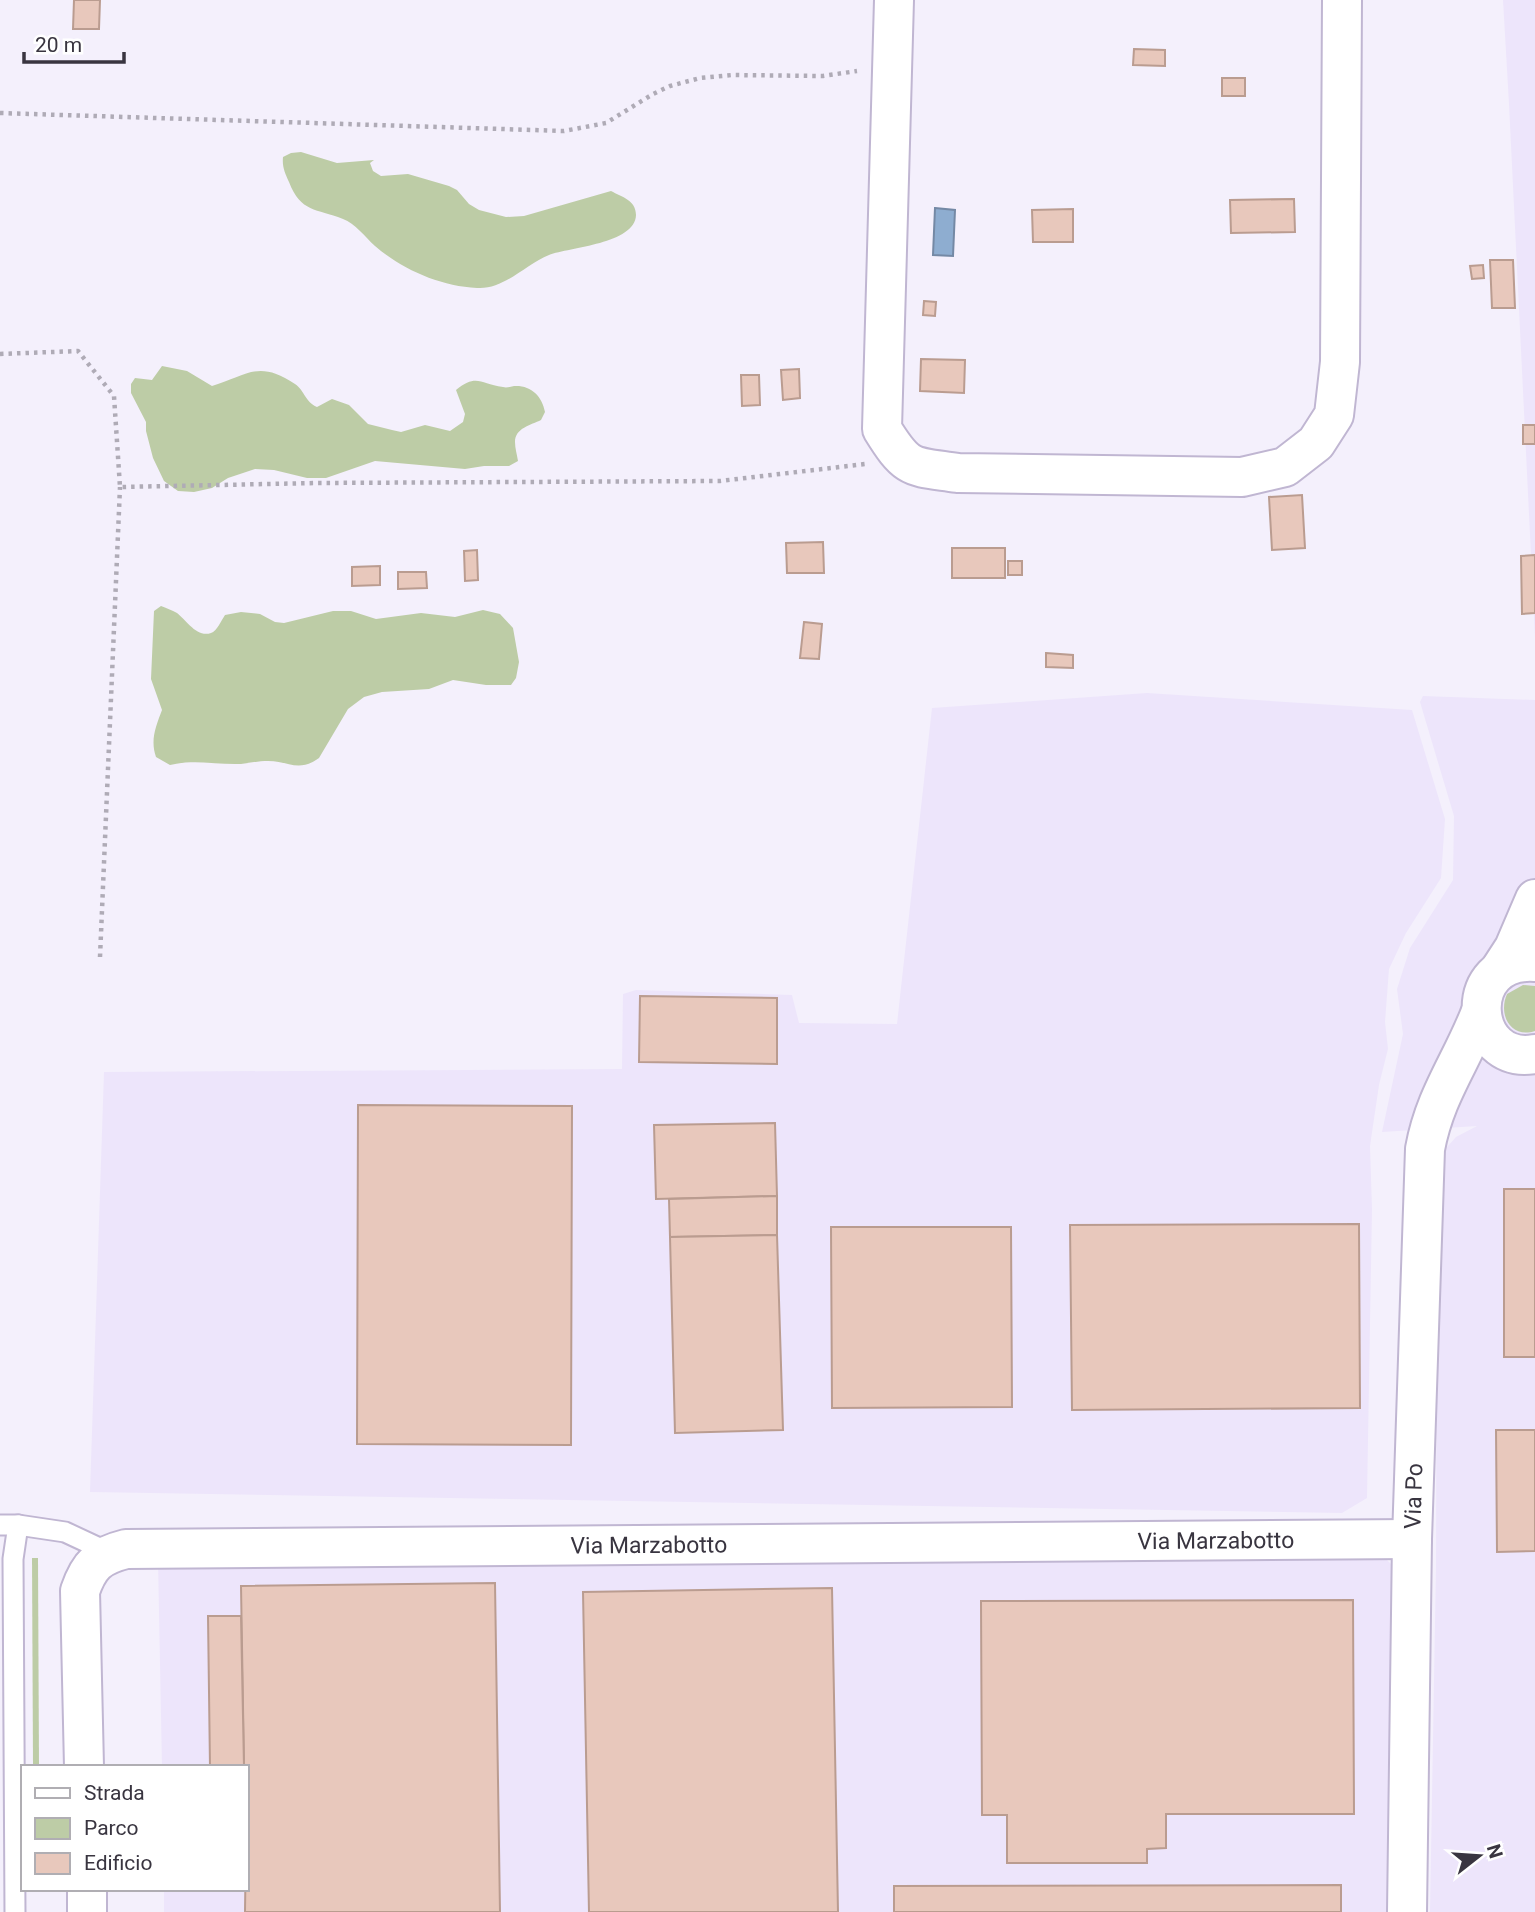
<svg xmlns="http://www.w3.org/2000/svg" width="1535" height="1912" viewBox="0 0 1535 1912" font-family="Roboto,sans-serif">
  <rect width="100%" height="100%" fill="#f4f0fc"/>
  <g fill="#ede5fb">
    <polygon points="1503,0 1535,0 1535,637 1509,104"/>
    <polygon points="1147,693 1412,710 1445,819 1441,878 1406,933 1389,969 1385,1022 1388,1049 1379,1085 1370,1146 1372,1209 1367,1498 1342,1513 90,1492 104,1072 622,1069 623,994 636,990 792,995 799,1023 897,1024 932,708"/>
    <polygon points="1423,696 1535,700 1535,1912 1430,1912 1436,1566 1437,1158 1456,1137 1477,1126 1382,1132 1403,1034 1397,989 1410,948 1453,880 1454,816 1420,702"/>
    <polygon points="1373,1546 1395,1568 1393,1912 164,1912 164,1889 247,1889 247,1767 162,1767 158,1560"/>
  </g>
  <g fill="#bdcca6">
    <path d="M301,152L337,163L374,160L370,163L373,171L381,176L408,174L449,186L457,190L469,204L479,210L506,217L524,216L611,191C622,197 636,200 636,215C635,244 570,247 549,255C526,264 504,290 477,288C440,286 403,270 375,246C365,237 355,223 343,219C316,208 301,213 289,182C285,173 282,167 283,157L291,153Z"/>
    <path d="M162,366L187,371L212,386C246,376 258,359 295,384C305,391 305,402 317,407L332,399L349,405L368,424L392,430L401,432L425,425L450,431L463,422L465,414L456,390C477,373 480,384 503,387C506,388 510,387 514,386C531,385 542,396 545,412L541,420C531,425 515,428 515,442C515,448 517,455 518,461L509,466H484L465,469L375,461L326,478H307L274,470L255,469L228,478L212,488L194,492L178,491L164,481L153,458L146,431V422L131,393V384L135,378L152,380Z"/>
    <path d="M161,606C166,608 172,610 177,613C186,620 197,638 211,633C217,631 221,621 225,615L241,612L260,614L275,622L284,623L333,611H351L376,619L421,613L455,617L483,610L500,614L513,628L519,662L516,678L511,685H486L453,680L429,689L382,692L364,697L348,709L319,758C298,773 289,761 268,761C258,761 250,763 241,764C216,765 196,759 170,765L156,757C150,740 156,726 162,710L151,679L154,611Z"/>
    <path d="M1523,985L1535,986V1031C1510,1039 1498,1014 1507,994Z"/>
    <polygon points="32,1558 38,1558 39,1767 33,1767"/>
  </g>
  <polygon fill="#8eadd0" stroke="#7489a5" stroke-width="2" points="935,208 955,210 953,256 933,255"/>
  <g fill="#e8c8bc" stroke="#ba9c90" stroke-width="2">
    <polygon points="74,0 100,0 99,29 73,29"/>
    <polygon points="1134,49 1165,50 1165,66 1133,65"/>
    <rect x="1222" y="78" width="23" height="18"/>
    <polygon points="1294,199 1295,232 1231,233 1230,200"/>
    <polygon points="1073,209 1073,242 1033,242 1032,210"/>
    <polygon points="1490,260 1513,260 1515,308 1492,308"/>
    <polygon points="1483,265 1484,278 1472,279 1470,266"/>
    <polygon points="924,301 936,302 935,316 923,315"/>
    <polygon points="921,359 965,360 964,393 920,391"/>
    <polygon points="799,369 800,398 783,400 781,370"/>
    <polygon points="741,375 759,375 760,405 742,406"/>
    <rect x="1523" y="425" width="12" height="19"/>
    <polygon points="1302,495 1305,548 1272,550 1269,497"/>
    <polygon points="823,542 824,573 787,573 786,543"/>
    <rect x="952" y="548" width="53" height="30"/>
    <polygon points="477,550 478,580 465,581 464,551"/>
    <polygon points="1535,555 1535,613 1522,614 1521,556"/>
    <rect x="1008" y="561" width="14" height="14"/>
    <polygon points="380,566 380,585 352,586 352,567"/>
    <polygon points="398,572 426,572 427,588 398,589"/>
    <polygon points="804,622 822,624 819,659 800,658"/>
    <polygon points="1046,653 1073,655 1073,668 1046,667"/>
    <polygon points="640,996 777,998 777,1064 639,1062"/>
    <polygon points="358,1105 572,1106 571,1445 357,1444"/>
    <polygon points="775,1123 777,1196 656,1199 654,1125"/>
    <rect x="1504" y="1189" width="31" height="168"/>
    <polygon points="777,1196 777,1235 670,1237 669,1199"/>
    <polygon points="1359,1224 1360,1408 1072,1410 1070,1225"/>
    <polygon points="831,1227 1011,1227 1012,1407 832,1408"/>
    <polygon points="777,1235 783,1430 675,1433 670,1237"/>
    <polygon points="1496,1430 1535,1430 1535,1551 1497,1552"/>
    <polygon points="495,1583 500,1912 245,1912 247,1767 244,1767 241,1586"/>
    <polygon points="832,1588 838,1912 589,1912 583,1592"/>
    <polygon points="1353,1600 1354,1814 1166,1814 1166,1848 1147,1849 1147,1863 1007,1863 1007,1815 982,1815 981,1601"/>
    <polygon points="208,1616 241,1616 244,1767 210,1767"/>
    <polygon points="1341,1885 1341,1912 894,1912 894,1886"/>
  </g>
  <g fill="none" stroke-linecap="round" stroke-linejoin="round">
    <g stroke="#c0b6d2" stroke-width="23">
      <g id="lane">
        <polyline points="0,1525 18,1525 65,1532 110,1553"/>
        <polyline points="15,1912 13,1559 18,1525"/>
      </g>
    </g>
    <g stroke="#c0b6d2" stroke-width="42">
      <g id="street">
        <path d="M894,0L882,429C908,471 911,466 958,473L1242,477L1285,467L1316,443L1334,415L1340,362L1342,0"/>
        <path d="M1535,962C1459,957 1469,1066 1535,1054"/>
        <polyline points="1501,968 1514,948 1535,899"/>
        <path id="s1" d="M84,1767L80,1591C89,1565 98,1556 126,1549L1412,1539"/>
        <polyline points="87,1889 87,1912"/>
        <path id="s2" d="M1407,1912L1412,1539L1425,1149C1435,1095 1461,1063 1480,1014"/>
      </g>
    </g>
    <g stroke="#afabb6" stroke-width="4.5" stroke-dasharray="3.5 5" stroke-linecap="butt">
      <polyline points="0,113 564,131 606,123 653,94 670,86 700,78 732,75 823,76 857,71"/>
      <polyline points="0,354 78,351 114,396 120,487 317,483 720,481 865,464"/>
      <polyline points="100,957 120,487"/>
    </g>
    <use href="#lane" stroke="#fff" stroke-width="19"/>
    <use href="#street" stroke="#fff" stroke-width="38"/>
  </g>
  <g text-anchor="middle" stroke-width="6" stroke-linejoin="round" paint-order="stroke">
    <g font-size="23" fill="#393540" stroke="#fff">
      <text dy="8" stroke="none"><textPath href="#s2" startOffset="416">Via Po</textPath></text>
      <text dy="8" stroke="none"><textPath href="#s1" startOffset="1332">Via Marzabotto</textPath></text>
      <text dy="8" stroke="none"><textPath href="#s1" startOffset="765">Via Marzabotto</textPath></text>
    </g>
  </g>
  <rect x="21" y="1765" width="228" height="126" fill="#ffffff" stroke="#b0aeb3" stroke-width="2"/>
  <rect x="35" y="1788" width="35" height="10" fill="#ffffff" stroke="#b0aeb3" stroke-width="2"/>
  <text x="84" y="1800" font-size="21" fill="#393540">Strada</text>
  <rect x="35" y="1818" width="35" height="21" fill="#bdcca6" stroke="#b0aeb3" stroke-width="2"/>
  <text x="84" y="1835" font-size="21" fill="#393540">Parco</text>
  <rect x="35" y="1853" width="35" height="21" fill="#e8c8bc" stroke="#b0aeb3" stroke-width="2"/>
  <text x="84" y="1870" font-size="21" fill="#393540">Edificio</text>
  <g transform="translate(1479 1856) rotate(73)" stroke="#ffffff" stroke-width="5" paint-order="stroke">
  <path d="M0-5L12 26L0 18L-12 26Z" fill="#393540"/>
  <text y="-10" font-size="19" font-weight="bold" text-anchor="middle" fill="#393540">N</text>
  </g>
  <path d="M24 52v10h100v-10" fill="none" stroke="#393540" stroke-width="3.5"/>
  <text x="35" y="52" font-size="21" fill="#393540" stroke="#ffffff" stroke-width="5" paint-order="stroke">20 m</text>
</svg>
